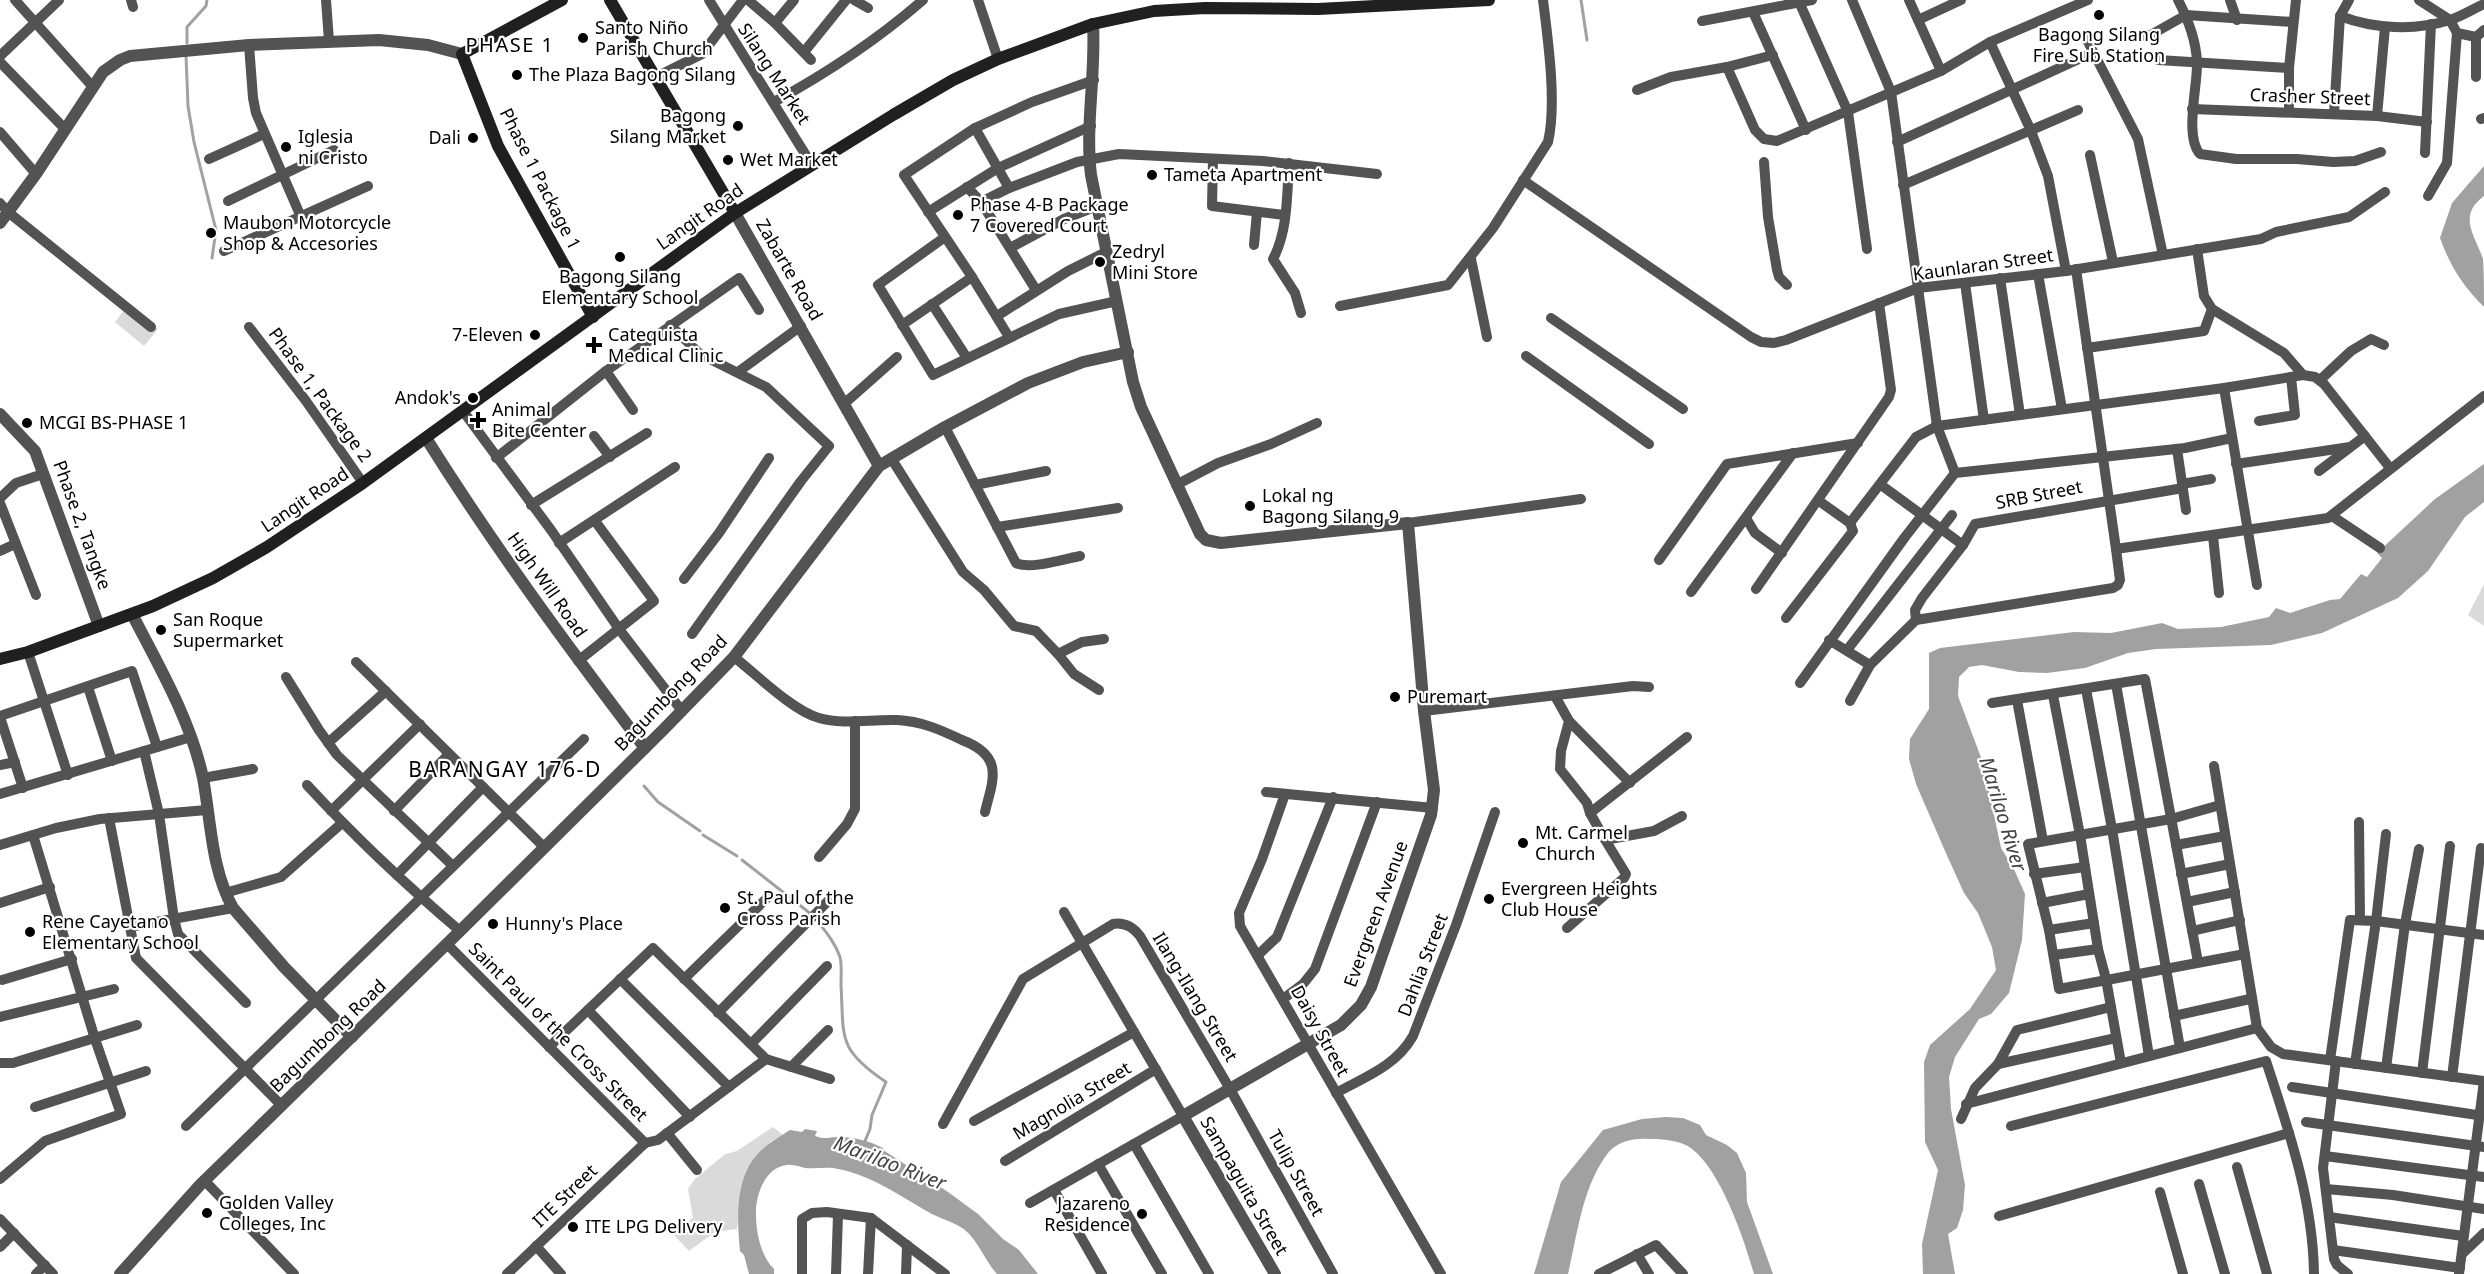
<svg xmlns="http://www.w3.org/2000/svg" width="2484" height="1274" viewBox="0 0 2484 1274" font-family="'Noto Sans',sans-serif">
  <rect width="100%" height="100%" fill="#fff"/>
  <g fill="#dadada">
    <polygon points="128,305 158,329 144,346 115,322"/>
    <polygon points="2484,584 2484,626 2468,615"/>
    <polygon points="773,1127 783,1135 770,1142 739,1213 737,1229 715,1232 689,1251 672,1233 693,1218 688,1189 694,1180 725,1154 737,1151"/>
  </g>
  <g fill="#a1a1a1">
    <path d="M2484,166V196C2457,216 2475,235 2483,259C2484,273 2484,293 2484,307C2463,286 2450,266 2440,238L2452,203Z"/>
    <polygon points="2484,464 2484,502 2465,517 2428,571 2398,598 2322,633 2271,645 2156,649 2128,653 2085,668 2047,673 2019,672 1982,665 1969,667 1959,677 1958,696 1983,763 2001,848 2013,867 2025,894 2022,940 2009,993 1991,1014 1979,1019 1955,1057 1949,1077 1951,1109 1965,1185 1963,1210 1957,1228 1948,1234 1955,1274 1923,1274 1922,1244 1938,1170 1925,1142 1924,1062 1930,1045 1970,1009 1996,970 1992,947 1978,913 1964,893 1945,851 1916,784 1909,759 1910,739 1929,709 1929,653 1940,648 2074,632 2111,633 2162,623 2178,629 2221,627 2269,617 2276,608 2290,613 2330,600 2340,599 2361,574 2367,577 2382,558 2377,553 2435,499"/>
    <path d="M1666,1117L1683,1118L1700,1125L1706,1135L1727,1145L1737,1153L1746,1173L1747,1202L1773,1274H1754C1744,1239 1721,1171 1692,1149C1682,1140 1661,1139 1648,1139C1631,1138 1615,1142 1605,1157C1582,1190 1577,1236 1568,1274H1534L1561,1182L1603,1130L1642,1119Z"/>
    <path d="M805,1129L817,1131L815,1136C827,1140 828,1137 839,1137C855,1137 869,1141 883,1148V1150L948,1192L978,1214L1003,1239L1019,1250L1038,1274H997C985,1261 979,1242 965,1230C956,1223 942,1219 932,1214C901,1197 869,1173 833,1168C824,1167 814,1169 805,1168C800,1167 793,1164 787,1165C765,1167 755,1196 756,1215C756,1232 761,1257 774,1269V1274H749L744,1255L740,1251C737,1221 735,1180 756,1156C766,1144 778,1138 790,1130L802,1132Z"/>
  </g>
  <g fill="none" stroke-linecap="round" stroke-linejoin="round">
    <g stroke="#a1a1a1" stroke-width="3">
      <polyline points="1581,0 1587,40"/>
      <polyline points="187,43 187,27 206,6 207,0"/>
      <polyline points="186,56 188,106 194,142 216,230 212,258"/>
      <polyline points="644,786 658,802 700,831"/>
      <polyline points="703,835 737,856"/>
      <polyline points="742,860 811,914"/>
      <path d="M815,918C825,931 835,942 840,957C842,965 841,976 841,985C844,1038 837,1049 886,1082L872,1115L870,1129L865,1141"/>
    </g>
    <g stroke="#535353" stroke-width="10">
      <polyline points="15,0 92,86"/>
      <polyline points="131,0 133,7"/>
      <polyline points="326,0 329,41"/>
      <polyline points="709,0 812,165"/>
      <polyline points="748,0 775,23 811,60"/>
      <polyline points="854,0 868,8"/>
      <polyline points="978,0 998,59"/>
      <polyline points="1852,0 1891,92 1937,426 1955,473"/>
      <polyline points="1909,0 1941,71"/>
      <path d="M2178,0C2188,19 2196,41 2197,62C2198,85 2184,136 2200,154L2236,159H2297L2333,162L2355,161L2381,152"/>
      <polyline points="2230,0 2237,20"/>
      <polyline points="2419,0 2450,20 2457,33 2476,37"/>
      <polyline points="1800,4 1848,112 1867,249"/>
      <polyline points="1753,12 1806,130"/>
      <path d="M2340,16C2374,29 2415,31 2450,20C2462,16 2473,9 2484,4"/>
      <polyline points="1918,20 1961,0"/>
      <polyline points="1702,21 1812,0"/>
      <polyline points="775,23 794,0"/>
      <polyline points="2085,36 2138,139 2163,255"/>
      <polyline points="2147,37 2186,15 2293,22"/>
      <polyline points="1990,42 2031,131 2048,176 2066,271"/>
      <polyline points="249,45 253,98 256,113 301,217"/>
      <polyline points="804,52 846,0"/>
      <polyline points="0,56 59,0"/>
      <polyline points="2158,60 2289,68"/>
      <polyline points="0,62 65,129"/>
      <polyline points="1727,67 1755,130 1764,139 1777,141 1941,71 1990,42 2088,0"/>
      <polyline points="656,77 702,54 743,0"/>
      <polyline points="2476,77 2476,37 2484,30"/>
      <polyline points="1637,90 1671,77 1727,67 1773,55"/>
      <path d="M774,102C827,73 877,40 923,0"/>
      <polyline points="2192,109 2377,116 2427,122"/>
      <polyline points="2289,112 2289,68 2296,0"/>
      <polyline points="2334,114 2340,16 2349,0"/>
      <polyline points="2377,116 2385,27"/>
      <polyline points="2481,119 2484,118"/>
      <polyline points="975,128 1009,188"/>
      <polyline points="0,132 36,174"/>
      <polyline points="1897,142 2092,53"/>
      <polyline points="2425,153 2431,24"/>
      <polyline points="2090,155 2113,262"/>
      <polyline points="209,159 264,134"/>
      <polyline points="1213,159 1212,206 1284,215"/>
      <polyline points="1764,162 1768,217 1777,270 1779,277 1787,285"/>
      <path d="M1289,163C1287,194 1288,231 1273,259L1295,293L1301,313"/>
      <polyline points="1523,180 1751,337 1761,342 1774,343 1786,340 1918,288 2066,271 2261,239 2276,232 2349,217 2385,192"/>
      <polyline points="1903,185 2078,110"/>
      <polyline points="967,187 981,202 1036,290"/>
      <polyline points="2428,196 2447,163 2457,33"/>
      <polyline points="228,201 334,150"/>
      <polyline points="981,202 1009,188 1077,162 1119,154 1263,161 1377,174"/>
      <polyline points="0,203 8,212 151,327"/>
      <polyline points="928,212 998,168 1091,126"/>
      <polyline points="945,237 878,285 933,375 1059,314 1117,301"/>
      <polyline points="1254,245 1257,212"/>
      <polyline points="1010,248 1064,219 1097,206"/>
      <polyline points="2197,249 2204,296 2212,309 2284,353 2303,375"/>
      <polyline points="224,251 368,186"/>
      <polyline points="1471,259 1487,337"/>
      <polyline points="2038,274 2062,409"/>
      <polyline points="2000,278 2020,415"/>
      <polyline points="1965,283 1984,420"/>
      <polyline points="932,304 967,358"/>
      <path d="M1340,306L1448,285L1493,228L1548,142C1557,104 1548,40 1543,0"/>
      <polyline points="997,316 1068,271 1106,252"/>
      <polyline points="1551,318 1683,409"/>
      <polyline points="670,325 700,354 766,387 829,446 801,481 692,634"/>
      <polyline points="902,325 972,277"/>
      <polyline points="249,327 306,401 363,483"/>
      <polyline points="1009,337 972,277 904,175 975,128 1032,102 1094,80"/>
      <polyline points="2087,348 2204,331 2212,309"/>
      <polyline points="1526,356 1649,444"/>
      <polyline points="606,371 633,410"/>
      <polyline points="738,372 801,326"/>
      <polyline points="2320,380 2351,351 2371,339 2384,345"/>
      <polyline points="2224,388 2257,585"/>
      <polyline points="845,403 897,357"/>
      <polyline points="463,411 551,530 619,629 682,711"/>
      <polyline points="2259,421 2295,415 2291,377"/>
      <path d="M945,427L1016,563C1029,570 1065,559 1080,556"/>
      <polyline points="594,436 610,457"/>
      <polyline points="2177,449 2186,510"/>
      <polyline points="496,458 606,371 739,278 759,310"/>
      <polyline points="891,458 963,572 984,590 1014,626 1036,631 1058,654 1074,674 1099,690"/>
      <polyline points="2236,464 2350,447"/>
      <polyline points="2319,471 2365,436"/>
      <polyline points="2182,484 2211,479"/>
      <polyline points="975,485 1046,471"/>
      <polyline points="1176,485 1218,463 1271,444 1317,423"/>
      <polyline points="1881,485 1963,545"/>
      <polyline points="0,498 16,483 43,474"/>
      <polyline points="0,503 36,595"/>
      <polyline points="531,505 647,433"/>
      <polyline points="2332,516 2380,548"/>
      <polyline points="1746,518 1755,533 1782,553"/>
      <polyline points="1408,523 1581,499"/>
      <polyline points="1850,523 1916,437 1937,426 2224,388 2303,375 2315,377 2324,384 2390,468"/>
      <polyline points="997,527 1118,508"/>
      <polyline points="2213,536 2219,593"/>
      <polyline points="559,543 675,467"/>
      <polyline points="2116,549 2328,518 2484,396"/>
      <polyline points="0,551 15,544"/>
      <polyline points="1659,560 1727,464 1858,443"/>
      <polyline points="684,579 719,533 769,458"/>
      <polyline points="1756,589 1889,397 1891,390 1879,303"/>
      <polyline points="1691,592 1793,453"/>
      <polyline points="1786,618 1853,531 1850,523 1819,501"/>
      <polyline points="1916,620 1915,610 1922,598 1963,545 1975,524 2183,488"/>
      <polyline points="1829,640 1870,665"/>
      <polyline points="1847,650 1952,515"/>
      <polyline points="28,652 68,775"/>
      <polyline points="1058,654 1082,642 1104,639"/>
      <path d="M734,657C756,674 793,711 819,718C844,725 871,719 897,720C921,721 941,730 962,740C975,745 989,753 992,767C995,781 988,798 985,812"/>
      <polyline points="578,661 654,601 595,521"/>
      <polyline points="356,662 544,847"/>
      <polyline points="286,677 319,730 337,755 453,866"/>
      <polyline points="1800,683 1905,537 1955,473 2185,448 2232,438"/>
      <polyline points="2116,684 2180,1048"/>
      <polyline points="88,687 112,761"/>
      <polyline points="2086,689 2112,829 2149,1056"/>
      <polyline points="2053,695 2080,835 2098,949 2106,979 2121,1063"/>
      <polyline points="1555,696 1569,721 1561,751 1560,769 1587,803 1590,813 1687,737"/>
      <polyline points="2017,700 2043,841"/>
      <polyline points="1850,701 1870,665 1916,620 2113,588 2118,585 2120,580 2116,549 2076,269"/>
      <polyline points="1992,703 2145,679 2198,962"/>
      <polyline points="1424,711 1633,686 1649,687"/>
      <polyline points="0,716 132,671 157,747"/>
      <polyline points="0,717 23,788"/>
      <polyline points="1569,721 1630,783"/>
      <polyline points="328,743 386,691"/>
      <polyline points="144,751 159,814 174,919 178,934 246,1003"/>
      <polyline points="0,765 15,762"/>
      <polyline points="2214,766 2257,1028 2271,1047 2283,1054 2484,1081"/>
      <polyline points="203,778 253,769"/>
      <path d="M307,785C355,837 406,885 460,931"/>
      <polyline points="1266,792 1433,808"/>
      <polyline points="0,794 191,737"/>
      <polyline points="1285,794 1262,859 1239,913 1240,926 1441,1274"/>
      <polyline points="2220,805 2171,819 2028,844 2049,930 2059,989 2245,954"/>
      <polyline points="331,811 420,724"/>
      <polyline points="394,811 449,754"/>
      <polyline points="1590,813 1604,838 1610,839 1654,831 1682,816"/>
      <polyline points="109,818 136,958 282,1106"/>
      <polyline points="2359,822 2360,920"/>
      <polyline points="0,845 56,828 100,819 207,810"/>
      <polyline points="2176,845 2225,836"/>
      <polyline points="819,857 847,824 855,809 855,721"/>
      <polyline points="2034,874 2085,867"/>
      <polyline points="2181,874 2230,864"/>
      <polyline points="397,875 483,787"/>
      <polyline points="225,893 281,877 342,823"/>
      <polyline points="2187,902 2235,892"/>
      <polyline points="0,903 50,887"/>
      <polyline points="2042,903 2089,894"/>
      <polyline points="129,927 233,908"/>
      <polyline points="1567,928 1624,878 1626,874 1604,838"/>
      <polyline points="2049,930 2094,923"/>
      <polyline points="2192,931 2240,920"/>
      <polyline points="447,944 645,1143"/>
      <polyline points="1258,955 1277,937 1333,797"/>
      <polyline points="2054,955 2098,949"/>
      <polyline points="620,979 729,1087"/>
      <polyline points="684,979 767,898"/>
      <polyline points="2,980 72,959"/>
      <polyline points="1283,999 1303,984 1315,969 1377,802"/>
      <polyline points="588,1010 690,1117"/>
      <polyline points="718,1013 831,898"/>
      <polyline points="2174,1016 2250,999"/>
      <polyline points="0,1017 114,989"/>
      <polyline points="751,1044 827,966"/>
      <polyline points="549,1047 653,948 766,1059 830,1079"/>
      <polyline points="2330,1060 2350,920 2376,921 2484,935"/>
      <polyline points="2336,1061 2323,1168 2334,1259 2337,1265 2348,1274"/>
      <polyline points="0,1063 13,1063 137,1025"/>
      <polyline points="1998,1064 2116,1038"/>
      <polyline points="2355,1064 2376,921 2386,834"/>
      <polyline points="791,1067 828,1030"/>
      <polyline points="2386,1068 2405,924 2419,849"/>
      <polyline points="2422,1073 2450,846"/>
      <polyline points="2452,1077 2481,848"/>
      <polyline points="2292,1087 2484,1116"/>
      <path d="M1336,1093C1365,1077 1396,1066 1413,1036L1456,925L1495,812"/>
      <polyline points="1966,1104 2257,1028"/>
      <polyline points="35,1107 146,1071"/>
      <polyline points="1961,1119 1975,1088 1998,1064 2017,1030 2111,1007"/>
      <polyline points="974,1121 1134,1032"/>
      <polyline points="2306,1122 2484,1147"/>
      <path d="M943,1124L1023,979L1113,924C1125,922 1133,927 1140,936L1230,1089L1333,1274"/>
      <polyline points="186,1126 584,739"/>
      <path d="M2011,1126L2266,1061C2289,1131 2313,1200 2314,1274"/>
      <polyline points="667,1133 697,1170"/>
      <polyline points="645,1143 658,1140 766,1059"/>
      <polyline points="1134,1144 1209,1274"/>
      <polyline points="2325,1156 2484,1177"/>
      <polyline points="1005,1161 1156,1069"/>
      <polyline points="1098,1164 1162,1274"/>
      <polyline points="2237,1167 2267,1274"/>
      <polyline points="0,1179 45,1141 121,1114 95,1039 33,835"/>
      <polyline points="204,1180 294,1274"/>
      <polyline points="2199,1184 2225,1274"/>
      <polyline points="2326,1189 2393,1195 2484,1209"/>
      <polyline points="1054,1190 1102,1274"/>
      <polyline points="2160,1192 2183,1274"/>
      <polyline points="1030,1203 1183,1116 1064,912"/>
      <polyline points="1999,1216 2289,1133"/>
      <polyline points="2329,1217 2463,1236"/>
      <polyline points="0,1219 53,1274"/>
      <polyline points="536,1246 561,1274"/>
      <polyline points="0,1247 14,1233"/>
      <polyline points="2333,1250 2460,1268"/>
      <polyline points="1637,1254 1649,1274"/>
      <polyline points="2462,1254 2484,1233"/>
      <polyline points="36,1274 45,1265"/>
      <polyline points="507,1274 645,1143"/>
      <polyline points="802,1274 802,1219 812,1213 827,1212 871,1218 945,1274"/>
      <polyline points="836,1274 838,1215"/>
      <polyline points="868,1274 871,1218"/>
      <polyline points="906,1274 907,1245"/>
      <polyline points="1599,1274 1656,1245 1683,1274"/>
      <polyline points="2459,1274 2484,1081"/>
    </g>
    <g stroke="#535353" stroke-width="12">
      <path d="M1093,24C1096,74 1085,125 1091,175L1133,382L1141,407L1200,534L1206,540L1221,543L1408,523L1424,711L1434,790L1431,815L1371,987L1361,1005L1341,1025L1183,1116L1275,1274"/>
      <polyline points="735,213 879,466"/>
      <polyline points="0,223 36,174 103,72 120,60 130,56 249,45 379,40 428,45 462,54"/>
      <polyline points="0,414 35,451 99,626"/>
      <path d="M426,438C493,545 568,647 645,748"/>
      <path d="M132,614C159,666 191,721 203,778C211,821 211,869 233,908L284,967L352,1037"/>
      <polyline points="120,1274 200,1185 460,931 664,729 734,657 879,466 945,427 1028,383 1083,362 1128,352"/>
    </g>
    <g stroke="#202020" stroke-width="12">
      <polyline points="562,0 462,54 498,146 593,317"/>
      <polyline points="610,0 735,213"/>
      <polyline points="0,659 28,652 153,606 213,578 267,547 363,483 735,213 893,115 953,80 998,59 1093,24 1154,11 1205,8 1318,9 1489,0"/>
    </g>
  </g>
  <g fill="#000" stroke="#fff" stroke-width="2">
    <circle cx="2099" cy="15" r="6"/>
    <circle cx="583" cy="38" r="6"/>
    <circle cx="517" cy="75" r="6"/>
    <circle cx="738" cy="126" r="6"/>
    <circle cx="473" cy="138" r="6"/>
    <circle cx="286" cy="147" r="6"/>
    <circle cx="728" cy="160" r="6"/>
    <circle cx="1152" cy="175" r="6"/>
    <circle cx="958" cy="215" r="6"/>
    <circle cx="211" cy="233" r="6"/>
    <circle cx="620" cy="257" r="6"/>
    <circle cx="1100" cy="262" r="6"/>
    <circle cx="535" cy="335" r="6"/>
    <path d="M591 336h6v6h6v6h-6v6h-6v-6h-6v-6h6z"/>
    <circle cx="473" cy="398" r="6"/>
    <path d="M475 411h6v6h6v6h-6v6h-6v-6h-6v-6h6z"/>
    <circle cx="27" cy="423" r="6"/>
    <circle cx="1250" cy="506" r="6"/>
    <circle cx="161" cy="630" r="6"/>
    <circle cx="1395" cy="697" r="6"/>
    <circle cx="1523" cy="843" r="6"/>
    <circle cx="1489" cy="899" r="6"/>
    <circle cx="725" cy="908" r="6"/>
    <circle cx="493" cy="924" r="6"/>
    <circle cx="30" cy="932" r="6"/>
    <circle cx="207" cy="1213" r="6"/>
    <circle cx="1142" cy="1214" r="6"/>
    <circle cx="573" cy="1227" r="6"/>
  </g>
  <g text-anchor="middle" stroke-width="4.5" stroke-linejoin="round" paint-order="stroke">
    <g font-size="18" fill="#000" stroke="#fff" text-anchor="start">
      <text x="595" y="34">Santo Niño<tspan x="595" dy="21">Parish Church</tspan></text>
      <text x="2099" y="41" text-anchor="middle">Bagong Silang<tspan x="2099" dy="21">Fire Sub Station</tspan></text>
      <text x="529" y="81">The Plaza Bagong Silang</text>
      <text x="726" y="122" text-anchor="end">Bagong<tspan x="726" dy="21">Silang Market</tspan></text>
      <text x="298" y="143">Iglesia<tspan x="298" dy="21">ni Cristo</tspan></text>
      <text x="461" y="144" text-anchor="end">Dali</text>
      <text x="740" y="166">Wet Market</text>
      <text x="1164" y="181">Tameta Apartment</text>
      <text x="970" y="211">Phase 4-B Package<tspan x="970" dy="21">7 Covered Court</tspan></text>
      <text x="223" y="229">Maubon Motorcycle<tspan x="223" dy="21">Shop &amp; Accesories</tspan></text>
      <text x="1112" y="258">Zedryl<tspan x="1112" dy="21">Mini Store</tspan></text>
      <text x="620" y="283" text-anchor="middle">Bagong Silang<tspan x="620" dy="21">Elementary School</tspan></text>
      <text x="523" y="341" text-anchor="end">7-Eleven</text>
      <text x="608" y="341">Catequista<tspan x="608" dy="21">Medical Clinic</tspan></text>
      <text x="461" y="404" text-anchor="end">Andok's</text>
      <text x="492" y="416">Animal<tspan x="492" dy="21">Bite Center</tspan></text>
      <text x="39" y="429">MCGI BS-PHASE 1</text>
      <text x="1262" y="502">Lokal ng<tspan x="1262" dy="21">Bagong Silang 9</tspan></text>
      <text x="173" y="626">San Roque<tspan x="173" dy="21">Supermarket</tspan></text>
      <text x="1407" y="703">Puremart</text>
      <text x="1535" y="839">Mt. Carmel<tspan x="1535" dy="21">Church</tspan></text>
      <text x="1501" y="895">Evergreen Heights<tspan x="1501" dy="21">Club House</tspan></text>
      <text x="737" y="904">St. Paul of the<tspan x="737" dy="21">Cross Parish</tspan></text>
      <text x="42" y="928">Rene Cayetano<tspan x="42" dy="21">Elementary School</tspan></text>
      <text x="505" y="930">Hunny's Place</text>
      <text x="219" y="1209">Golden Valley<tspan x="219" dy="21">Colleges, Inc</tspan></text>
      <text x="1130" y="1210" text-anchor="end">Jazareno<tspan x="1130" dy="21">Residence</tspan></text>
      <text x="585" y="1233">ITE LPG Delivery</text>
    </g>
    <g font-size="18" fill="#000" stroke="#fff">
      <text transform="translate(774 74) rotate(57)" y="6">Silang Market</text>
      <text transform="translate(2310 97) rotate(2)" y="6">Crasher Street</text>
      <text transform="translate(540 179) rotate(63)" y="6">Phase 1 Package 1</text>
      <text transform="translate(700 217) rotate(-35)" y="6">Langit Road</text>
      <text transform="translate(1983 265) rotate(-8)" y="6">Kaunlaran Street</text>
      <text transform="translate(789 270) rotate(60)" y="6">Zabarte Road</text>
      <text transform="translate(320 395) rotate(54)" y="6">Phase 1, Package 2</text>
      <text transform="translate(2039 495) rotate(-11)" y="6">SRB Street</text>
      <text transform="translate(305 500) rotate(-34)" y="6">Langit Road</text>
      <text transform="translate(82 525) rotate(70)" y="6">Phase 2, Tangke</text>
      <text transform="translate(547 585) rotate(55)" y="6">High Will Road</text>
      <text transform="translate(671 693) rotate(-46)" y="6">Bagumbong Road</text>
      <text transform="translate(1376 914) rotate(-70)" y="6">Evergreen Avenue</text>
      <text transform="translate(1423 965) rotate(-69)" y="6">Dahlia Street</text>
      <text transform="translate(1195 997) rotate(59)" y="6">Ilang-Ilang Street</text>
      <text transform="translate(1320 1031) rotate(61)" y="6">Daisy Street</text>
      <text transform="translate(558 1032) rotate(45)" y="6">Saint Paul of the Cross Street</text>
      <text transform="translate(328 1036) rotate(-44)" y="6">Bagumbong Road</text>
      <text transform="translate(1072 1101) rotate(-31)" y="6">Magnolia Street</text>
      <text transform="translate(1296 1173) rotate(61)" y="6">Tulip Street</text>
      <text transform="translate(1244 1186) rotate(60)" y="6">Sampaguita Street</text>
      <text transform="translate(565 1196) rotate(-44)" y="6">ITE Street</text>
    </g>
    <g font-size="20" letter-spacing="1.5" fill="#000" stroke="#fff">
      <text x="510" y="52">PHASE 1</text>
    </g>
    <g font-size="20" font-style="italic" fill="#424242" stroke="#fff">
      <text transform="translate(2003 814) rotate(73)" y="7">Marilao River</text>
      <text transform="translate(890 1163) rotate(21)" y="7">Marilao River</text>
    </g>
    <g font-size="21" letter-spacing="1.5" fill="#000" stroke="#fff">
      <text x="505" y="777">BARANGAY 176-D</text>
    </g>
  </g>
</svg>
